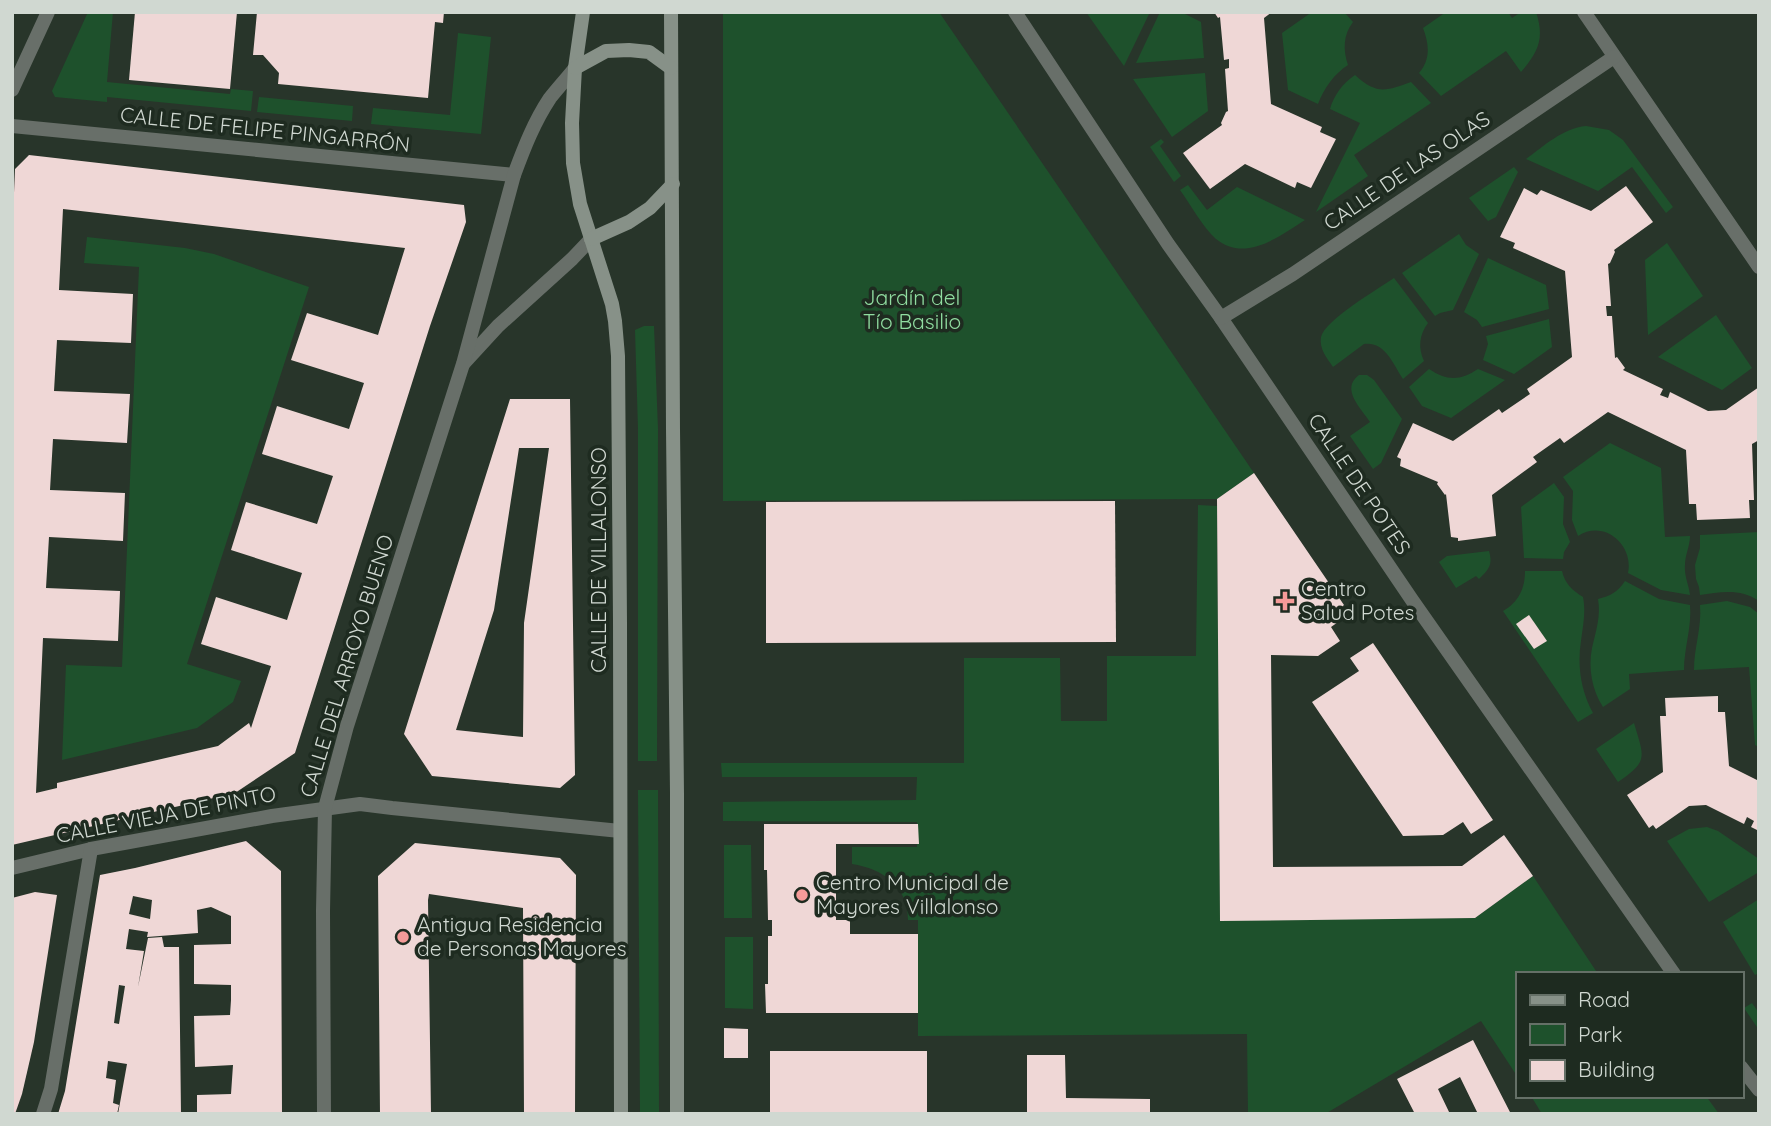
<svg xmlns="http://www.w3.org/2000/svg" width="1771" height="1126" viewBox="0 0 1771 1126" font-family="Quicksand,sans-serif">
  <rect width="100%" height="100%" fill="#28352a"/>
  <g fill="#1e512c">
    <polygon points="88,12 113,12 107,82 230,94 231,89 253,91 251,111 107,97 107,102 55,97 52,91"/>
    <polygon points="723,12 939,12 1254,473 1217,499 723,501"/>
    <polygon points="1086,12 1150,12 1124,66"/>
    <polygon points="1160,12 1181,12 1201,22 1204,58 1136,63"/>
    <path d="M1312,12H1344L1353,22C1343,35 1343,50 1348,65C1334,74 1324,88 1318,104L1288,90L1282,33Z"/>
    <path d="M1446,12H1508L1512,18L1521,12H1536C1545,39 1538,52 1521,72L1506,51L1441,96L1419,73C1431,59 1429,44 1423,28Z"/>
    <polygon points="458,33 491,37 481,134 371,124 373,108 450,115"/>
    <polygon points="1205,73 1208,111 1172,137 1133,79"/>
    <path d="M1355,75C1377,95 1386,91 1411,82L1431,103L1354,155L1368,176L1316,212L1360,123L1330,109C1334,95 1343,83 1355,75Z"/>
    <polygon points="259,97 353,106 352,121 257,112"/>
    <path d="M1586,126L1609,130L1623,140L1673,207L1666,213L1632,167L1598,191L1526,159C1544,146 1563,128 1586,126Z"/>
    <polygon points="1161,139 1164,142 1160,146 1181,176 1174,182 1150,147"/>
    <polygon points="1514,167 1518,172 1496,217 1488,221 1469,198"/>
    <path d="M1188,185L1207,210L1237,187L1305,220C1280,236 1245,263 1216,239C1203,228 1191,205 1180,190Z"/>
    <polygon points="1459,234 1466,245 1479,254 1453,310 1440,313 1435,316 1402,273"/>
    <polygon points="87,237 185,248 214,254 309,287 187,664 241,681 233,702 197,728 62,760 66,665 122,667 139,267 84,263"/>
    <polygon points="1667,243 1703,296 1648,335 1645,260"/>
    <polygon points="1488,258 1546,285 1549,309 1482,327 1477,320 1464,312"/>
    <path d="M1394,278L1428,323C1419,335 1418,348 1424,361L1403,379C1393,364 1385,341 1364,344L1333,367C1327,358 1319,349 1321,337C1325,320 1378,289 1394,278Z"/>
    <polygon points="1716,315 1752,368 1722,390 1658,357"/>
    <polygon points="1549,319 1552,347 1514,374 1483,360 1488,344 1486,336"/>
    <polygon points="644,326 654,326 658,429 657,761 638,761 638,429 635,330"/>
    <path d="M1429,369C1447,381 1460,381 1478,369L1505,380L1451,418L1422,406L1409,387Z"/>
    <path d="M1359,375H1367L1374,380L1402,419L1381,463L1373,469L1350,436L1370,422C1361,408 1340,389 1359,375Z"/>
    <path d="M1610,443L1661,468L1665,537L1690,536C1690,546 1685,555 1685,565C1684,576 1689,585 1690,595L1661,590L1628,573C1634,545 1604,519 1578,536L1572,520L1573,491L1563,477Z"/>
    <polygon points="1554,483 1564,497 1563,524 1570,542 1564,552 1563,559 1524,558 1521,507"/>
    <path d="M1198,505L1217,506L1220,920L1475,918L1533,876L1598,974H1517V1076L1481,1021L1325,1114H1248L1247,1034L918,1036V920H908C908,886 883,869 852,864V847H917V822L723,821V802L916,800L917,777H722L721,763H964V658H1060L1061,721H1107V656H1196Z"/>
    <path d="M1759,532V601C1741,588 1720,592 1700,595L1699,587L1696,579L1695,565L1700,548V535Z"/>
    <path d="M1489,551C1493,565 1489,569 1479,579L1476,576L1456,588L1439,562L1447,556Z"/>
    <path d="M1525,571H1562C1565,584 1572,590 1583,597C1586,613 1583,625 1581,641C1577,666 1581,691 1593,713L1578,722L1503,611C1519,602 1525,588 1525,571Z"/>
    <path d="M1625,581L1659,599L1690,605C1692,627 1684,648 1684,670L1629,674L1630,689L1603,707C1592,690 1588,668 1592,648C1596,631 1601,616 1598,599C1610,596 1618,592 1625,581Z"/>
    <path d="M1727,601L1750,607L1759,614V747L1755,745L1749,667L1694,670C1694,647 1702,627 1700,605Z"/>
    <path d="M1634,723C1644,757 1649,761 1618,782L1596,749Z"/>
    <polygon points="638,790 658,790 659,1114 640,1114"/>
    <polygon points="1707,827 1718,831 1759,859 1759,872 1709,902 1667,841 1689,829"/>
    <polygon points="724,845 751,845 752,918 724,918"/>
    <polygon points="1759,899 1759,973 1755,975 1723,922"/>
    <polygon points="725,937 753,937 753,1009 725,1008"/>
    <polygon points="1752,1003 1759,1013 1759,1030 1744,1008"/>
    <polygon points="1531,1096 1706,1096 1719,1114 1542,1114"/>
  </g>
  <g fill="#efd7d6" fill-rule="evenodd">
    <polygon points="135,12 237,12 230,89 129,80"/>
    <polygon points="257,12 444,12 443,23 435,22 428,98 278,84 279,73 263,55 253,55"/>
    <polygon points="1214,12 1272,12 1264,18 1271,104 1322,127 1320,132 1336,139 1311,188 1297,182 1295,188 1245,164 1210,189 1183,153 1222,125 1221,123 1226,112 1228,111 1225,69 1229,68 1229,59 1224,60 1220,17 1218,18"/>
    <path d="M29,155L464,205L466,222L430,326L295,753L235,793L12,845V240L15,169ZM63,209L405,248L378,335L307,313L291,360L364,383L349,429L277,406L262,454L333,476L317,524L246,502L231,550L302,573L287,620L216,597L201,644L271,666L251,728L249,723L218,746L57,783V788L36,793L43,638L118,641L120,591L46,588L49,537L123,541L125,493L50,490L53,439L127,443L130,394L54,391L57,340L131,343L133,294L59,290Z"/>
    <polygon points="1626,186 1653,222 1614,250 1615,252 1610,263 1608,264 1611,306 1606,306 1607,316 1612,316 1615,358 1617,357 1625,368 1623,370 1663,389 1660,395 1668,398 1670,392 1708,411 1726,410 1759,387 1759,440 1752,444 1754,500 1749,500 1750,518 1697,520 1696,504 1689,504 1686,450 1608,412 1564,443 1560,438 1533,457 1537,462 1492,495 1496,536 1458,541 1458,538 1451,537 1446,494 1445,495 1437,484 1438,482 1400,466 1401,459 1397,457 1413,423 1453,441 1499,409 1502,413 1530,394 1527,389 1572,357 1565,271 1513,248 1515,243 1500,237 1524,188 1537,195 1541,190 1591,211"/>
    <path d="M510,399H570L575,775L560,788L432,776L404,734ZM519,448H549L524,623L523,737L456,730L494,610Z"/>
    <polygon points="1254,473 1344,605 1336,612 1341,620 1331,627 1340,641 1318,656 1271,655 1273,867 1462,866 1504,835 1533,876 1475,918 1220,921 1217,499"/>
    <polygon points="1115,501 1116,642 766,643 766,502"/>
    <polygon points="1529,615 1547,641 1534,649 1516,624"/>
    <polygon points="1373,643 1493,820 1471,834 1463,822 1443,835 1403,836 1312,702 1359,671 1350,658"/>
    <polygon points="1718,696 1718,712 1725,712 1729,766 1759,781 1759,831 1751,827 1754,821 1747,817 1744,824 1706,805 1689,806 1656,829 1653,825 1649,828 1627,795 1663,772 1660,716 1666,716 1665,698"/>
    <polygon points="764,824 918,824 919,844 836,844 836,920 850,920 850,934 918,934 918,1013 766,1013 765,984 768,984 768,936 772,936 772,920 768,920 767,870 764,870"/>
    <path d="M246,841L281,871L282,1114H197V1095L231,1094L233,1065L195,1067L194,1016L230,1015L231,1000V985L194,984V945L231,944V916L211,907L197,910L198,933L147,937L148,932L129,929L126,949L144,951L138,987L148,938L162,937L164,947H179L181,1114H118L127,1064L108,1061L106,1078L116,1080L113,1103L119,1105L117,1114H58L65,1091L100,875L135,868ZM133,896L152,900L150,919L129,914ZM119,985L125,986L119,1024L114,1023Z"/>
    <polygon points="415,843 560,858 576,875 575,1114 524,1114 523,908 429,894 428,900 431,1114 380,1114 378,876"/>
    <polygon points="35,892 57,895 34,1042 22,1094 15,1114 12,1114 12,898"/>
    <polygon points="724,1028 748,1029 748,1058 724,1058"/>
    <polygon points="1473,1040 1511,1114 1478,1114 1460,1077 1438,1089 1450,1114 1415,1114 1397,1079"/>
    <rect x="770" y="1051" width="157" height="63"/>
    <polygon points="1027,1055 1065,1055 1066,1098 1150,1099 1150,1114 1027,1114"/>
  </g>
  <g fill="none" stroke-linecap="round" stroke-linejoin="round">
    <g stroke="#686f69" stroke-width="14">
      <polyline points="1015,12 1168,244 1221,318 1412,600 1674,974"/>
      <polyline points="1584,12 1759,267"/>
      <polyline points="12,90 48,12"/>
      <polyline points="12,126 514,175"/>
      <polyline points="1221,318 1293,274 1614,57"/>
      <polyline points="464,363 498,326 572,259 591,239"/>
      <polyline points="12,868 91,849 272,816 360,804 392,808 620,831"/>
      <polyline points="1741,1067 1759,1090"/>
      <polyline points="43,1114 51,1089 91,849"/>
      <path d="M324,1114L323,911L325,808L347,726L463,364L514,175C524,148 534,122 550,98C558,88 567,78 575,68"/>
    </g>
    <g stroke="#879188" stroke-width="14">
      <polyline points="583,12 575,68 572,123 573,163 580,204 612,304 615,321 618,356 620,622 621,1114"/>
      <polyline points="671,12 673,429 677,793 677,1114"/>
      <polyline points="575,68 606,51 629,50 649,52 671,68"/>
      <polyline points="591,239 629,222 650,208 673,184"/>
    </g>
  </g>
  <g fill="#f59b99" stroke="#1e2b20" stroke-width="2.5">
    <path d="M1281.5 590.5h7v7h7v7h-7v7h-7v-7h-7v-7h7z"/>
    <circle cx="802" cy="895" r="7"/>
    <circle cx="403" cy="937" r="7"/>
  </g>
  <g text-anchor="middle" stroke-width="7" stroke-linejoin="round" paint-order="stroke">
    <g font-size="21" fill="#d0d8d1" stroke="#1e2b20">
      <text transform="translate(265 130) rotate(6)" y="7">CALLE DE FELIPE PINGARRÓN</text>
      <text transform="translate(1407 171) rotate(-34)" y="7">CALLE DE LAS OLAS</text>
      <text transform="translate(1359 484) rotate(56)" y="7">CALLE DE POTES</text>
      <text transform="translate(599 560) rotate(-90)" y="7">CALLE DE VILLALONSO</text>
      <text transform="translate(347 666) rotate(-73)" y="7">CALLE DEL ARROYO BUENO</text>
      <text transform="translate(166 815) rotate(-11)" y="7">CALLE VIEJA DE PINTO</text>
    </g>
    <g font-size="21" fill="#90dda0" stroke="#1e2b20">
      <text x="912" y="305">Jardín del<tspan x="912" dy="24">Tío Basilio</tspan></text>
    </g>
    <g font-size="21" fill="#d0d8d1" stroke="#1e2b20" text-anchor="start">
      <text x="1301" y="596">Centro<tspan x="1301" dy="24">Salud Potes</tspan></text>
      <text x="816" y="890">Centro Municipal de<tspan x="816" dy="24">Mayores Villalonso</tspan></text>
      <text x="417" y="932">Antigua Residencia<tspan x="417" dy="24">de Personas Mayores</tspan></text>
    </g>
  </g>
  <rect width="1771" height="1126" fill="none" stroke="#d0d8d1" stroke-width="28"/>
  <rect x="1516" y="972" width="228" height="126" fill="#1e2b20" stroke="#657067" stroke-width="2"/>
  <rect x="1530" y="995" width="35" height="10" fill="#879188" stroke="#657067" stroke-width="2"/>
  <text x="1578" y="1007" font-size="21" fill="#d0d8d1">Road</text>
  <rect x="1530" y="1024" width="35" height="21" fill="#1e512c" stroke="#657067" stroke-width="2"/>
  <text x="1578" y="1042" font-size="21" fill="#d0d8d1">Park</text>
  <rect x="1530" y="1060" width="35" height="21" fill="#efd7d6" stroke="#657067" stroke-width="2"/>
  <text x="1578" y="1077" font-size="21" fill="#d0d8d1">Building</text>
</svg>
